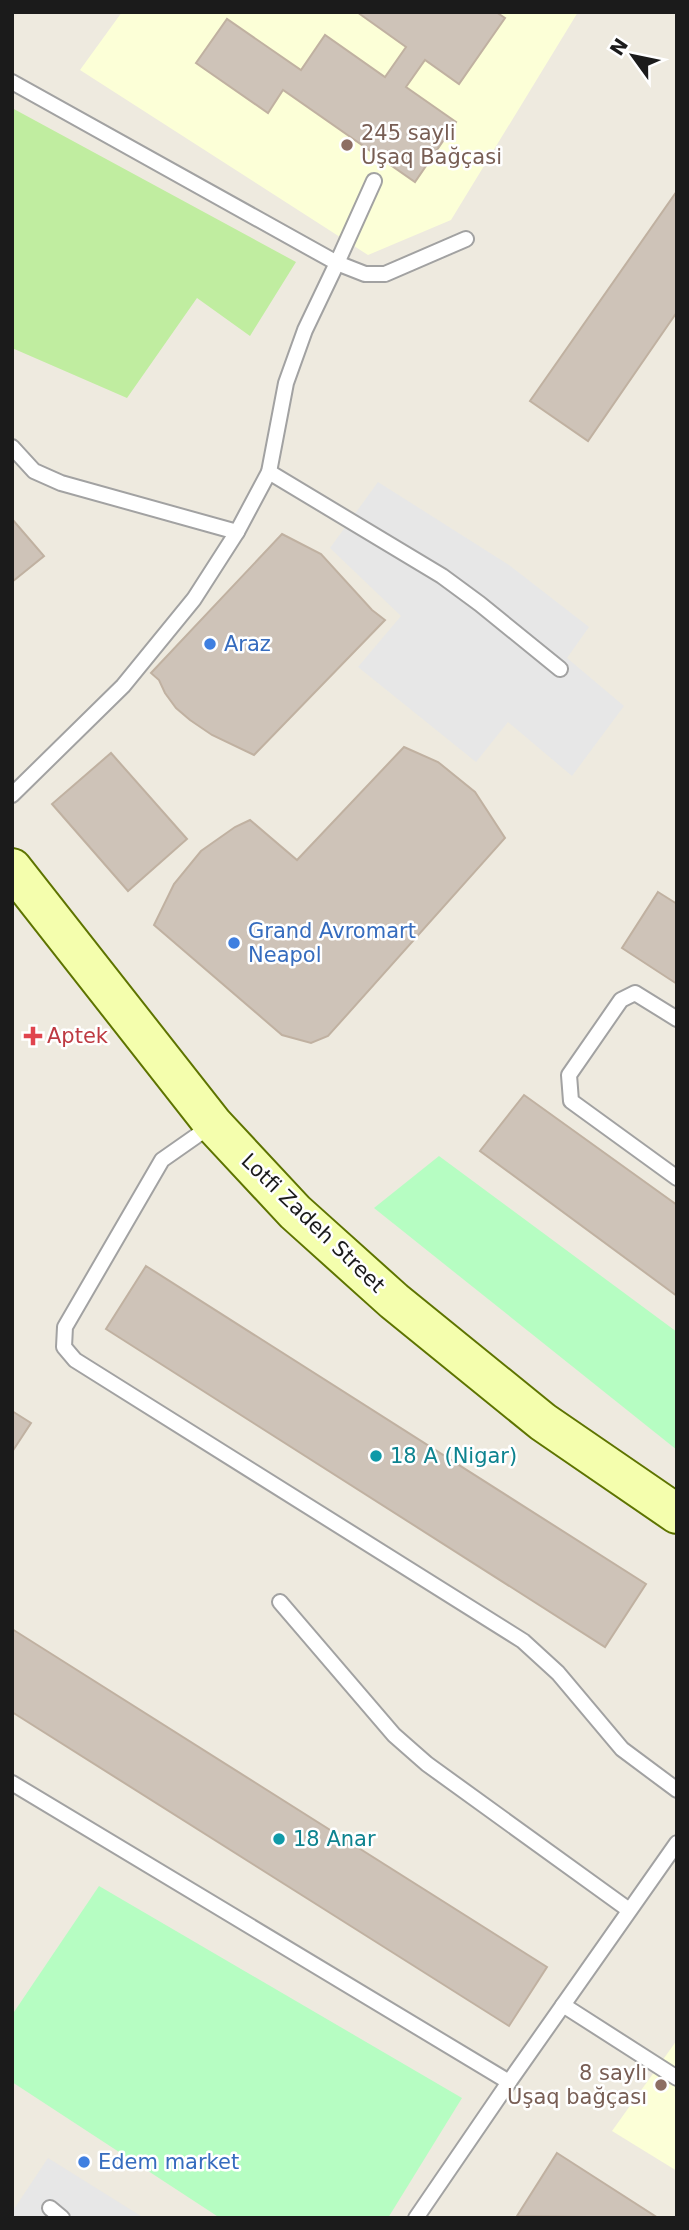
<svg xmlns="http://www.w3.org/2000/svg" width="689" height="2230" viewBox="0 0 689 2230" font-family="'DejaVu Sans',sans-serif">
  <rect width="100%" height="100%" fill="#eeeadf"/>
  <g fill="#fcffd7">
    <polygon points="122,12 578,12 451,220 368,255 80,70"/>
    <polygon points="677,2040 677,2171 612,2131"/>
  </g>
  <polygon fill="#c0eda0" points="12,108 296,262 250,336 197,298 127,398 12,348"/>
  <g fill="#b6fdc2">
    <polygon points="439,1156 677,1332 677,1450 374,1208"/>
    <polygon points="99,1886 462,2098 388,2218 220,2218 12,2082 12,2015"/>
  </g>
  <g fill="#e7e7e7">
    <polygon points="378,482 509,565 589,627 567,658 624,706 572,776 508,722 476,762 358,667 401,616 330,548"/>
    <polygon points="48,2158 144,2218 12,2218 12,2212"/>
  </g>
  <g fill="#cec3b8" stroke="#c0b1a1" stroke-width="2">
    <polygon points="357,12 496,12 505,18 459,84 425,60 406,87 456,122 415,182 283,90 268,113 196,63 227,19 301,70 325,35 385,77 406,47"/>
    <polygon points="677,191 677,312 588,441 530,401"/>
    <polygon points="12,519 44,556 12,582"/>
    <polygon points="282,534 321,554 372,610 385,620 254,755 212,735 190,720 176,708 165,693 159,680 151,673"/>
    <polygon points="404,747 438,762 475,792 505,838 328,1036 311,1043 282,1035 154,925 174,884 201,851 235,827 250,820 297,860"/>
    <polygon points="111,753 187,839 128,891 52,804"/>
    <polygon points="658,892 677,904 677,984 622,948"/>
    <polygon points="524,1095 677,1205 677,1296 480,1151"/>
    <polygon points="146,1266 646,1584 605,1647 106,1329"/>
    <polygon points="12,1411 31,1423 12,1452"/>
    <polygon points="12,1629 547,1967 509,2026 12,1712"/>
    <polygon points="557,2153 658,2218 517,2216"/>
  </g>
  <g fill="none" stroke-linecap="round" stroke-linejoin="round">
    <g stroke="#a2a2a2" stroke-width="18">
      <g id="service">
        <polyline points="12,82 337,263 305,330 286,383 269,472 237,532 194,599 123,686 12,795"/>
        <polyline points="374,181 337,263 365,274 385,274 466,239"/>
        <polyline points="12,447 34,471 61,483 237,532"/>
        <polyline points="269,472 442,576 480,604 560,669"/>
        <polyline points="677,1019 635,993 621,1000 569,1075 571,1101 677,1178"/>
        <polyline points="212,1125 162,1160 65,1327 64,1347 75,1360 523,1641 558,1673 622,1749 677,1790"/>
        <polyline points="280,1602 394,1735 427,1764 629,1910"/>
        <polyline points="12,1783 509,2082 677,1843"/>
        <polyline points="563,2005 677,2078"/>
        <polyline points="50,2208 62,2218"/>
        <polyline points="416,2218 509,2082"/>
      </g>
    </g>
    <g stroke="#5e7400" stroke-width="42">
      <polyline id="secondary" points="12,868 213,1124 295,1212 394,1301 543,1422 677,1514"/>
    </g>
    <use href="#service" stroke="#fff" stroke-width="14"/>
    <use href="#secondary" stroke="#f4fead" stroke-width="38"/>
  </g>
  <g fill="#8d6e63" stroke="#fff" stroke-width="2.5">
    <circle cx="347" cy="145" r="7"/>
    <circle cx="661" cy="2085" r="7"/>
  </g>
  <g fill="#3f7fe0" stroke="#fff" stroke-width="2.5">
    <circle cx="210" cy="644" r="7"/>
    <circle cx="234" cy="943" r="7"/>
    <circle cx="84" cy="2162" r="7"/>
  </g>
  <path fill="#e0444e" stroke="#fff" stroke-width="2.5" d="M29.5 1025.5h7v7h7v7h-7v7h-7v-7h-7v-7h7z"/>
  <g fill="#0f9aa8" stroke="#fff" stroke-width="2.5">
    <circle cx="376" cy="1456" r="7"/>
    <circle cx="279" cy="1839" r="7"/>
  </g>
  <g text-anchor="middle" stroke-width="5" stroke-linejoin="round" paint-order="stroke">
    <g font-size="21" fill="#785e54" stroke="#fff" text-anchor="start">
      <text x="361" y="140">245 sayli<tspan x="361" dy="24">Uşaq Bağçasi</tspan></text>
      <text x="647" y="2080" text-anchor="end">8 saylı<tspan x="647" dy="24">Uşaq bağçası</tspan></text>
    </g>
    <g font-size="21" fill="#366cbe" stroke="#fff" text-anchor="start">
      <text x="224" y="651">Araz</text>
      <text x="248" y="938">Grand Avromart<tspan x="248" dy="24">Neapol</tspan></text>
      <text x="98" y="2169">Edem market</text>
    </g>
    <g font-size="21" fill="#be3a42" stroke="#fff" text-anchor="start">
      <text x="47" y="1043">Aptek</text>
    </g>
    <g font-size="21" fill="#1b1b1b" stroke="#fff">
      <text transform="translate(313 1223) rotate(44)" y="7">Lotfi Zadeh Street</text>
    </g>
    <g font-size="21" fill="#0d838f" stroke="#fff" text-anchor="start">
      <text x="390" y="1463">18 A (Nigar)</text>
      <text x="293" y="1846">18 Anar</text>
    </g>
  </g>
  <rect width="689" height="2230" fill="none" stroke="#1b1b1b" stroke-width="28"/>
  <g transform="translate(633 56) rotate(303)" stroke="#ffffff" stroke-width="5" paint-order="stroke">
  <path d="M0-5L12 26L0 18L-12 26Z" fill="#1b1b1b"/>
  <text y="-10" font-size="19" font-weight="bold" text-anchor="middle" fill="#1b1b1b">N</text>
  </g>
</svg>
